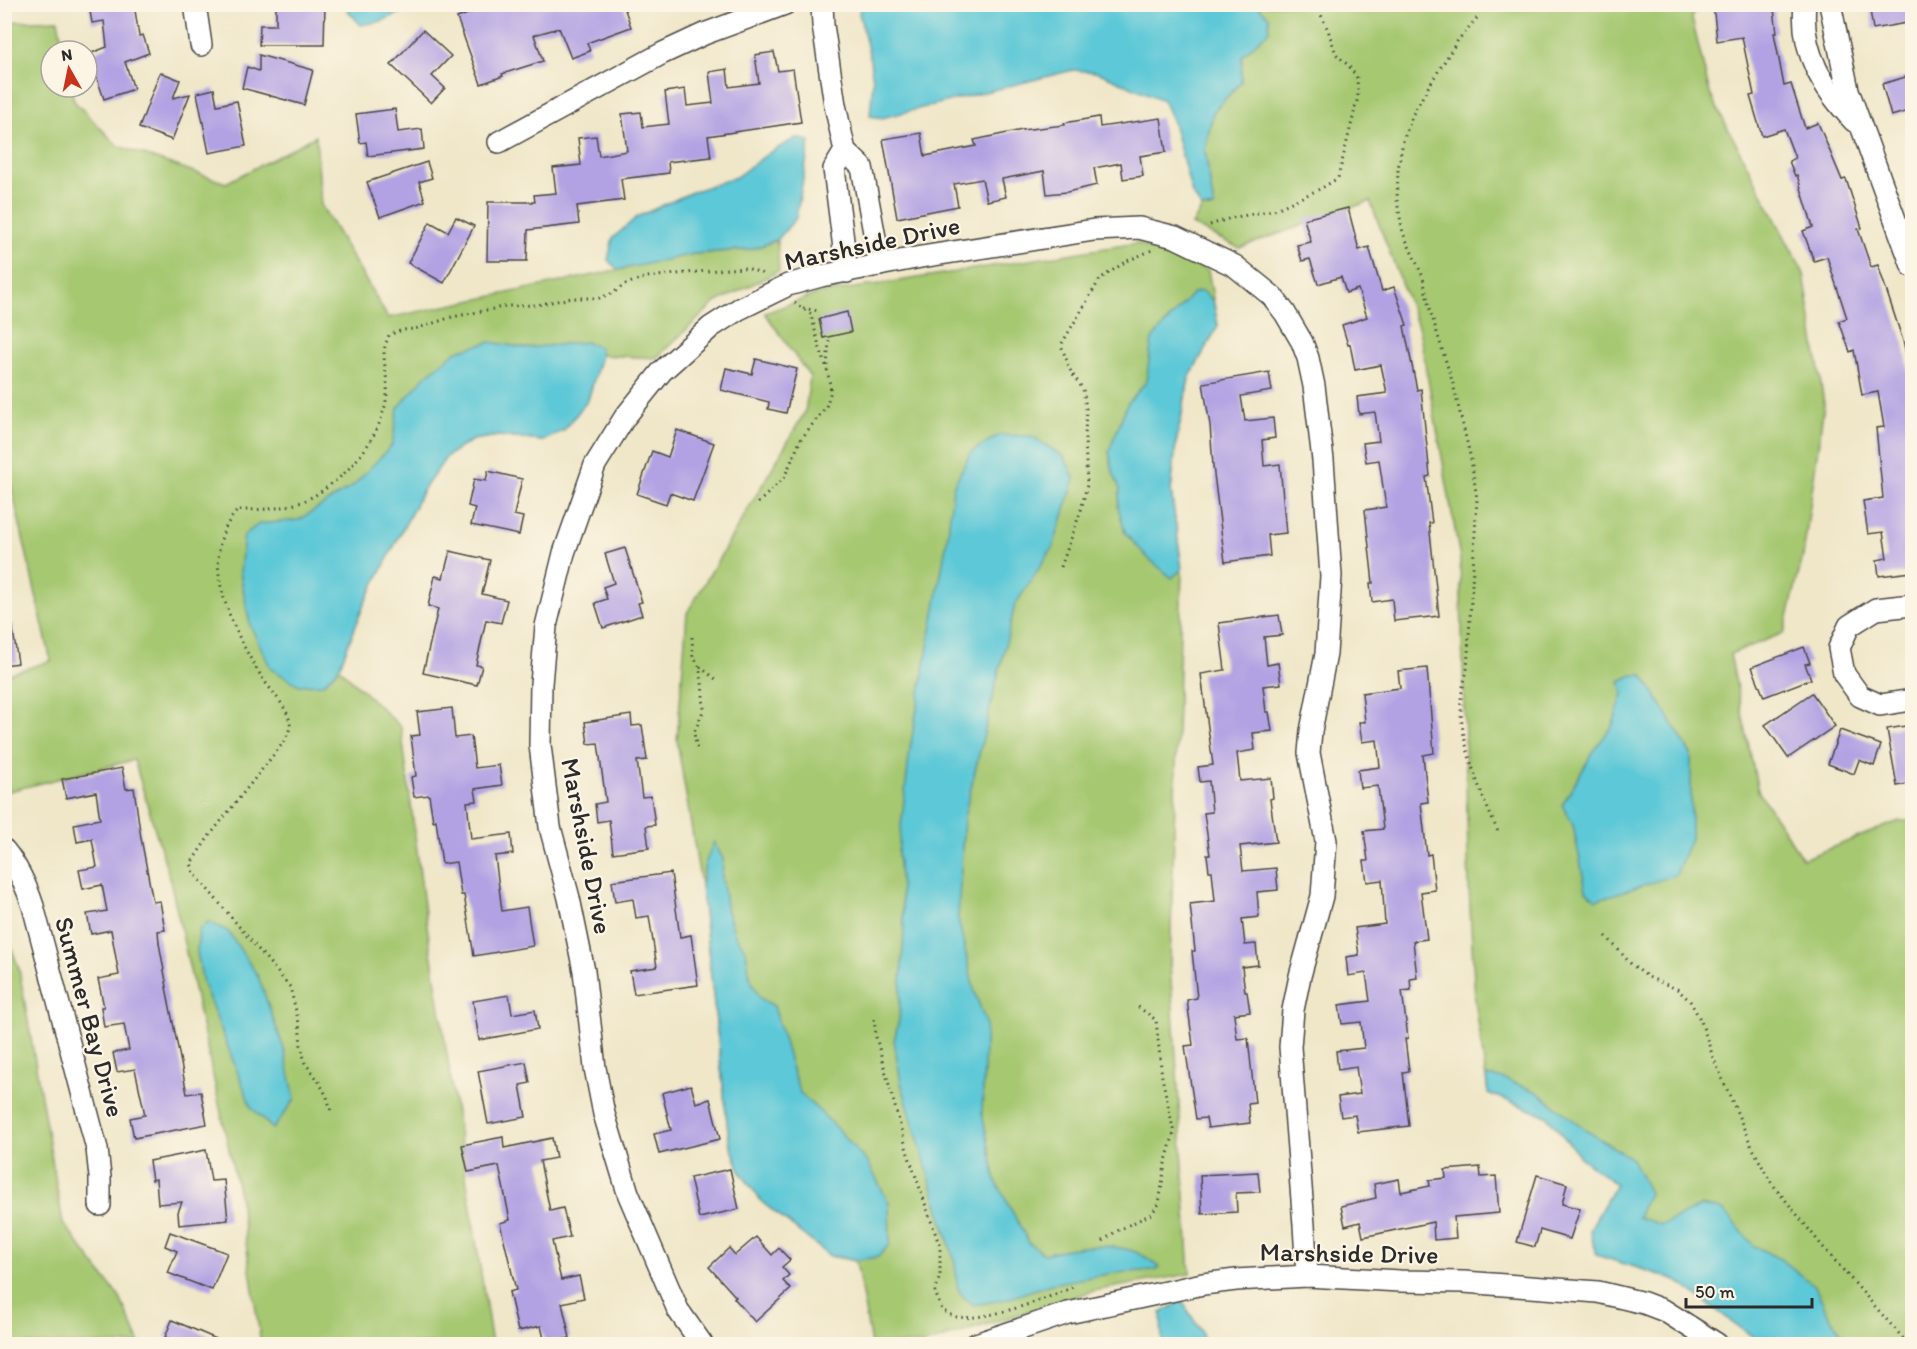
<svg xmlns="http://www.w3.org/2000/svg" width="1917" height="1349" viewBox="0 0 1917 1349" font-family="Itim,sans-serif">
  <rect width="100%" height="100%" fill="#fcf5e5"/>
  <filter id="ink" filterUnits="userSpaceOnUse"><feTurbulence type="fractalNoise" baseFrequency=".0167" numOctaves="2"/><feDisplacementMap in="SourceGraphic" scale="12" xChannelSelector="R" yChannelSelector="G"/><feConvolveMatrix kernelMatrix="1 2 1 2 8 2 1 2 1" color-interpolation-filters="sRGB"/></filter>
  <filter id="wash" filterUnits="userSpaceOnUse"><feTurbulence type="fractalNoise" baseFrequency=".008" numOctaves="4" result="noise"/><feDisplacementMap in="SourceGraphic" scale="24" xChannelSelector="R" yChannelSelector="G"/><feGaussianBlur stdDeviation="1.35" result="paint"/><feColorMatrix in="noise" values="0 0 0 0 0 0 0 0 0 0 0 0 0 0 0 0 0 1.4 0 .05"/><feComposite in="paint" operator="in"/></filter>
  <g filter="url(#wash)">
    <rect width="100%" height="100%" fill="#f0e7c9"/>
    <g fill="#a6c871" stroke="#687a4e" stroke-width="1.5">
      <polygon points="1085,5 1694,5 1692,19 1710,94 1804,274 1824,404 1803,556 1784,633 1730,654 1758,791 1803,859 1899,821 1912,821 1912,1344 1763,1344 1674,1279 1596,1255 1590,1229 1616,1184 1580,1157 1547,1116 1488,1093 1475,999 1469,889 1460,558 1419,329 1370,201 1239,248 1192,225 1202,208 1214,208 1205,150 1213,112"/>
      <polygon points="58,20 64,51 51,51 51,87 71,87 74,101 118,146 226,183 316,136 321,205 388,318 694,254 752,249 777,240 779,271 715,303 656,358 601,355 588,400 564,430 543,441 498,436 472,440 447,456 423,490 364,604 339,668 401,727 425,913 492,1344 261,1344 239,1195 170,879 134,760 5,792 5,675 51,661 5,459 5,22"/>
      <polygon points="1137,243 1208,270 1218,326 1189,378 1176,443 1171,491 1182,569 1170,964 1190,1274 1093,1291 925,1344 871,1344 856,1261 830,1256 762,1202 741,1173 729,1140 701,885 677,741 687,613 805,412 810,377 765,313 817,294"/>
      <polygon points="5,930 19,969 63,1223 120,1298 140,1344 5,1344"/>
    </g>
    <g fill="#5dc8d7" stroke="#447a81" stroke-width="1.5">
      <polygon points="345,5 345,4 417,5 382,21 361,25 347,10"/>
      <polygon points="861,5 883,5 908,11 929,11 950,4 1257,5 1269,17 1269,31 1242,56 1241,82 1213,112 1205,150 1214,208 1202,208 1192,194 1173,122 1163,100 1097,72 1073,70 882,118 870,116 873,81 869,54 859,13"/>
      <polygon points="796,138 810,141 796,218 777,240 752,249 694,254 618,270 608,260 613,238 637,217 692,192 736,177 769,153"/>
      <polygon points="1203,291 1213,301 1218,326 1189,378 1176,443 1171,491 1182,569 1172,578 1149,559 1125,533 1118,507 1120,489 1113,472 1109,451 1127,404 1146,382 1152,339 1193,293"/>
      <polygon points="490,342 525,348 586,342 599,347 601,355 588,400 564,430 543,441 498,436 472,440 447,456 423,490 364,604 339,668 323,684 299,685 271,669 250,625 240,572 244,535 259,524 299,520 353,486 392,445 398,408 425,376 457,351"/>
      <path d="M999,435L1032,436L1064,457L1075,479L1053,547L1015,605L964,817L958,918L974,990L986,1023L982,1113L996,1181L1029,1243L1044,1254C1072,1247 1108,1242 1136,1252C1144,1255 1153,1262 1160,1267L1155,1270L1114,1273L1051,1284L1004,1300L973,1305C954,1292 957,1284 955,1263L901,1083L894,1041L899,1020L904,928L898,853L910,748L948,534L953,487L971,452Z"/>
      <polygon points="1632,675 1643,675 1691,754 1691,838 1676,875 1596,900 1586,891 1573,825 1562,805 1596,747 1612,727 1623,694 1620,681"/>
      <polygon points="714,842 723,859 722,878 727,911 735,935 746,951 750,978 760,998 774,1006 791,1066 800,1093 831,1122 868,1163 889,1203 890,1244 878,1257 856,1260 830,1256 762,1202 741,1173 729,1140 701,885 705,864"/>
      <polygon points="208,922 228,931 258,976 284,1049 295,1099 273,1129 251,1107 203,983 197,952 199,930"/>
      <polygon points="1486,1076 1505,1079 1537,1092 1589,1132 1632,1159 1649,1193 1638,1217 1662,1225 1701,1206 1723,1210 1754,1246 1782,1260 1815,1286 1829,1316 1850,1344 1763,1344 1674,1279 1596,1255 1590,1229 1616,1184 1580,1157 1547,1116 1488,1093"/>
      <polygon points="1182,1301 1201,1331 1205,1344 1162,1344 1161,1313"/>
    </g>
    <g id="blocks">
      <g fill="#b2a2e3">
        <polygon points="97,4 134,4 139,36 143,35 149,53 125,62 134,89 104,99 89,54 107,47 104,21 92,23 89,6"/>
        <polygon points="276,4 325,4 324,45 259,45 260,25 276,25"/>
        <polygon points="493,4 494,4 496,9 509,4 623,4 631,27 587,43 590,51 571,58 559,28 534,35 543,61 502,74 503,76 481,84 457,18"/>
        <polygon points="1713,4 1767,4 1767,10 1774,9 1777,33 1774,33 1784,86 1791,84 1805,128 1818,123 1842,180 1846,179 1862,228 1858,229 1871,267 1878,265 1904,344 1912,386 1910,386 1912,400 1912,572 1879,576 1877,560 1887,558 1883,532 1868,534 1863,501 1883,498 1876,428 1884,427 1878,392 1862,395 1854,350 1850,352 1839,321 1847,318 1827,257 1814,261 1803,231 1813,227 1797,175 1795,176 1789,161 1795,158 1784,129 1762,136 1750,96 1754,95 1742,37 1717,41"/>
        <polygon points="1869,4 1893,4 1894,8 1912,5 1912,22 1873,29"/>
        <polygon points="423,30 451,56 432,76 445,88 431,103 391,65"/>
        <polygon points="774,52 778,71 793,69 801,122 708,136 711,157 668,162 669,173 621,179 624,200 577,206 579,224 528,230 527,261 487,261 488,202 535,202 534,195 556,193 553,168 581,165 578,138 596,136 599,156 627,151 622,114 641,112 643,127 669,124 665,92 685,89 687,106 713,103 709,72 727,69 729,87 759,83 755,55"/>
        <polygon points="259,55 313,70 304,105 242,88 247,67 259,71"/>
        <polygon points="160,72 180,80 173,98 190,94 172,140 139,128"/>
        <polygon points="1912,75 1912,110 1891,116 1882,84"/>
        <polygon points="214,89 217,105 237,101 246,146 209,153 197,93"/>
        <polygon points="395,109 398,132 422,129 424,149 368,156 366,142 360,143 356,114"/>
        <polygon points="1099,117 1100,127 1161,118 1166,152 1140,156 1143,176 1123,179 1121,163 1094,168 1097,185 1067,192 1047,194 1044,171 1002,179 1006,197 987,201 982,179 954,184 958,206 897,218 883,139 921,133 925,156 976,146 974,140 1022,130 1065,125 1064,123"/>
        <polygon points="427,162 432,178 419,182 425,201 380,217 367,182"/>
        <polygon points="1348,208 1359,250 1369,247 1382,291 1394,287 1407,325 1404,326 1417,390 1421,389 1430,476 1426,477 1432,523 1429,523 1439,616 1394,621 1392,599 1372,602 1370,583 1373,583 1365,510 1386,507 1379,460 1366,462 1363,443 1379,441 1375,412 1359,414 1357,397 1387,393 1381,365 1355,370 1350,344 1348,345 1342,325 1367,317 1358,289 1346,293 1341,277 1318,284 1310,259 1302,261 1297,245 1311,242 1304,219"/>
        <polygon points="456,217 474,226 444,283 408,263 430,222 448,232"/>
        <polygon points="847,312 851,332 823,338 819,319"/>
        <polygon points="756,359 797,369 786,413 768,409 769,402 721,390 726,368 752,374"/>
        <polygon points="1269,372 1272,391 1241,396 1245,421 1273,418 1275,438 1262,440 1264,466 1280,464 1286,533 1268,535 1270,556 1225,562 1213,466 1210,425 1203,383"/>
        <polygon points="677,430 714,443 693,501 670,493 666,504 637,494 652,451 668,457"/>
        <polygon points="488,471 522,479 514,515 523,517 519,535 471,525 475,508 468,506 474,479 486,481"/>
        <polygon points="625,548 642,602 638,603 642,615 603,628 595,603 607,599 603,587 614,583 605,554"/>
        <polygon points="450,551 490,560 482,594 507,600 501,623 486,620 476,665 482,666 477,685 423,673 438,609 428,606 435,576 443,578"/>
        <polygon points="1279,615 1282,635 1264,637 1267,665 1278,663 1281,684 1263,686 1266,712 1269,712 1272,731 1253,733 1255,750 1237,753 1240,781 1271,778 1273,798 1270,799 1276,842 1240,846 1243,871 1276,868 1278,890 1257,892 1259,917 1242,919 1245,945 1256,944 1258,965 1242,967 1245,992 1247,992 1250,1012 1234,1014 1237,1039 1248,1038 1255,1103 1248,1104 1250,1123 1208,1128 1206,1118 1196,1119 1185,1046 1193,1045 1187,1000 1197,998 1192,951 1195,951 1190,904 1215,901 1212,871 1209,871 1207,855 1210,855 1204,813 1212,812 1209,781 1200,782 1198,767 1213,765 1201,674 1225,670 1219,623"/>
        <polygon points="4,624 12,624 18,663 4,665"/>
        <polygon points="1804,647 1810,663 1805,664 1811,679 1764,697 1752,667"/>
        <polygon points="1427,668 1434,753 1423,755 1428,802 1421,803 1427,855 1431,854 1435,890 1421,892 1427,939 1413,941 1417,978 1410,979 1411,990 1402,991 1408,1038 1405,1039 1409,1071 1403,1072 1409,1126 1358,1132 1355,1115 1341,1117 1338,1097 1360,1094 1356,1067 1338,1070 1336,1051 1364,1048 1361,1022 1342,1024 1339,1005 1370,1001 1366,973 1348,976 1346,957 1359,955 1355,928 1385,924 1382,880 1367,882 1364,861 1368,861 1364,831 1383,829 1378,786 1360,788 1358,770 1380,767 1377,740 1362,742 1359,722 1365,722 1362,693 1400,688 1398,671"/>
        <polygon points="1812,693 1835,726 1788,758 1765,725"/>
        <polygon points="452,708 455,738 471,736 475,768 499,765 502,785 475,789 477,801 467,802 471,839 511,834 513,854 495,856 502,911 527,907 533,946 474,956 464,895 461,895 456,862 442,864 436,820 433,821 429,795 414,797 411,777 416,776 411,736 420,735 417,712"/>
        <polygon points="631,715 632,726 642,725 647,760 637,761 642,797 651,796 655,825 646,826 649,848 613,853 609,820 597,822 595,804 606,802 598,743 588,744 585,722"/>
        <polygon points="1912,725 1912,783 1897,786 1887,729"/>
        <polygon points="1840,730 1881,745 1874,766 1859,760 1854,774 1828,764"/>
        <polygon points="122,768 126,789 134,788 141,838 153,902 160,901 165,930 158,931 159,943 167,987 166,987 187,1094 201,1092 207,1124 134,1138 130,1118 145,1115 135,1069 117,1072 113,1053 129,1050 124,1024 104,1027 101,1007 104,1007 98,979 119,975 111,930 91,934 87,914 107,911 102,885 83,889 79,870 97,867 92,839 77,842 74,824 100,819 96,792 66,798 62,779"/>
        <polygon points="671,873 680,937 691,935 698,985 634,994 630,971 657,967 649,916 636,918 633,899 615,902 612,881"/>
        <polygon points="509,995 512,1014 535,1010 538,1029 479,1040 473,1001"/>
        <polygon points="526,1062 530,1083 520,1085 526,1117 488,1124 478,1071"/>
        <polygon points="691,1085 696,1103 710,1099 720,1139 659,1154 654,1134 671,1130 662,1093"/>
        <polygon points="503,1137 504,1148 552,1138 556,1158 540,1161 550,1211 563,1208 570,1237 552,1241 561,1280 579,1276 584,1298 562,1303 570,1338 545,1343 541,1326 518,1331 509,1292 516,1290 500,1223 510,1220 499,1166 468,1172 462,1145"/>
        <polygon points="206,1150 211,1181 224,1180 228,1220 179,1225 178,1212 182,1202 158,1204 156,1179 152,1180 149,1161"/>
        <polygon points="1480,1167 1481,1177 1496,1176 1499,1213 1454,1217 1456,1238 1434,1240 1433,1222 1363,1237 1360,1222 1345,1226 1341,1206 1376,1198 1374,1184 1399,1179 1401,1192 1430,1186 1429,1180 1446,1178 1445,1170"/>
        <polygon points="730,1169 739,1209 699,1218 690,1178"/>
        <polygon points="1258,1172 1260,1192 1236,1193 1237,1212 1202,1214 1200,1175"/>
        <polygon points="1537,1175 1567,1184 1562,1204 1580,1209 1570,1239 1540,1230 1535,1247 1517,1242"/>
        <polygon points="170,1232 227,1253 212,1290 168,1273 177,1251 165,1246"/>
        <polygon points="756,1237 772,1255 779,1248 790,1260 782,1267 789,1275 783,1281 791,1289 755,1322 734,1298 736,1297 709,1267 729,1248 735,1255"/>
        <polygon points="172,1320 228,1344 182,1344 165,1337"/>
      </g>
    </g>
  </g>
  <g filter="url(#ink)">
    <use href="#blocks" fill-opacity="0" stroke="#494743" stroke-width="1.5"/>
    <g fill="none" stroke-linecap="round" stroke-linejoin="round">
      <g stroke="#494743" stroke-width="24">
        <g id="minor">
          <polyline points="195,4 201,45"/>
          <polyline points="822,4 823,25 835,105 845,151 862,167 880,265"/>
          <path d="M1805,4C1800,52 1823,88 1854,121"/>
          <polyline points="1830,4 1848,90 1912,266"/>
          <polyline points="499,142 663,53 704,34 785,4"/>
          <polyline points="845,151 834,169 847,272"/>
          <polyline points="1912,605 1876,609 1849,626 1839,648 1844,674 1860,696 1880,705 1912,700"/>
          <path d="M4,850C18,867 26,885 33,906L97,1149L100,1177V1205"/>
          <polyline points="702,1344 678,1310 628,1193 604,1114 595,1068 584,971 569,898 550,827 540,745 541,684 546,626 564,553 595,465 625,417 662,371 711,327 739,309 788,285 821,276 921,257 1094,230 1139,228 1175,237 1235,266 1272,296 1285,313 1302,342 1308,358 1314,386 1323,460 1331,576 1326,654 1311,731 1309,753 1326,841 1322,896 1300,976 1293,1010 1290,1047 1304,1225 1307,1276"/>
          <polyline points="976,1344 1068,1313 1203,1284 1236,1280 1307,1276 1400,1281 1464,1282 1598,1292 1644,1303 1665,1311 1717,1344"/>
        </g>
      </g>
      <g stroke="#494743" stroke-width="3" stroke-dasharray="1.5 4.5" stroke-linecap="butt">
        <path d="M1477,18L1458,40L1427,89L1413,114L1403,141L1398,169L1397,201L1403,233L1423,277L1429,307L1453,384L1471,459L1477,499L1467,670C1464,683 1460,695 1461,708C1461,746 1483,799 1499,834"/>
        <polyline points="1210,225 1231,218 1274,210 1322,188 1338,178 1358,97 1357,78 1349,66 1336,54 1328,30 1316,4"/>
        <polyline points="803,308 818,311"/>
        <polyline points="827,366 829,341"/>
        <polyline points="758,503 784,478 801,439 826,407 831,391 827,368 819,346 811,314 793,302"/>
        <polyline points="1061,567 1081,510 1087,485 1085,439 1086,408 1083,389 1071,372 1061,345 1100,279 1125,262 1152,250"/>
        <polyline points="692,637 693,656 699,666 702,682 704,709 694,733 697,750"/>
        <polyline points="700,667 717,680"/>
        <polyline points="1606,936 1631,964 1648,977 1677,989 1690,1001 1701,1021 1713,1057 1751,1145 1770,1181 1823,1247 1908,1344"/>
        <path d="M874,1019L876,1037L908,1154L940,1247V1275L935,1292L942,1310C947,1313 953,1317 959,1317C986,1321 1047,1299 1073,1287"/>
        <path d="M331,1110L327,1097L318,1080L305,1063L301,1045L299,1023L290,987L194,873L191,863L210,835L283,743C285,738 290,731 290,726C291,711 271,691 263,679C235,635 193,556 238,510C260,510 286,509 306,500C345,481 382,439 387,394C388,381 384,367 384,353C384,347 387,341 389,335L402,330L415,329L452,317L508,306L537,305L571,298H599L613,293L626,284L647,277L727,269L747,268L763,274"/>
        <polyline points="1103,1241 1115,1232 1151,1214 1159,1204 1165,1164 1174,1133 1162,1077 1156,1020 1137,1006"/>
      </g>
      <use href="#minor" stroke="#fff" stroke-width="21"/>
    </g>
  </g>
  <g text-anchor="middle" stroke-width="4.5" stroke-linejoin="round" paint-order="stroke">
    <g font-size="26" fill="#2b2b2b" stroke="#fcf5e5">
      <text transform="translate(872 243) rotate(-12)" y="9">Marshside Drive</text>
      <text transform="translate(587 846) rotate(79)" y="9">Marshside Drive</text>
      <text transform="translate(90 1017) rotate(75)" y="9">Summer Bay Drive</text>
      <text transform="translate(1349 1253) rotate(1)" y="9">Marshside Drive</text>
    </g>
  </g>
  <rect width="1917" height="1349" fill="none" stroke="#fcf5e5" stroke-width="24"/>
  <g transform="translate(69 69) rotate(351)"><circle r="28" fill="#fcf5e5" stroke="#a8a49b" stroke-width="1.5"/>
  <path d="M0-4.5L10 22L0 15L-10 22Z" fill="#c8321e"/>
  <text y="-9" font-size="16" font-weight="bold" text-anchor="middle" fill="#2b2b2b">N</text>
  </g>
  <path d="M1686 1298v9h126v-9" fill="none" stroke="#2b2b2b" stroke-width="3"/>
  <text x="1695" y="1298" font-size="18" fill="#2b2b2b" stroke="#fcf5e5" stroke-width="4.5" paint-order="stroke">50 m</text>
</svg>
